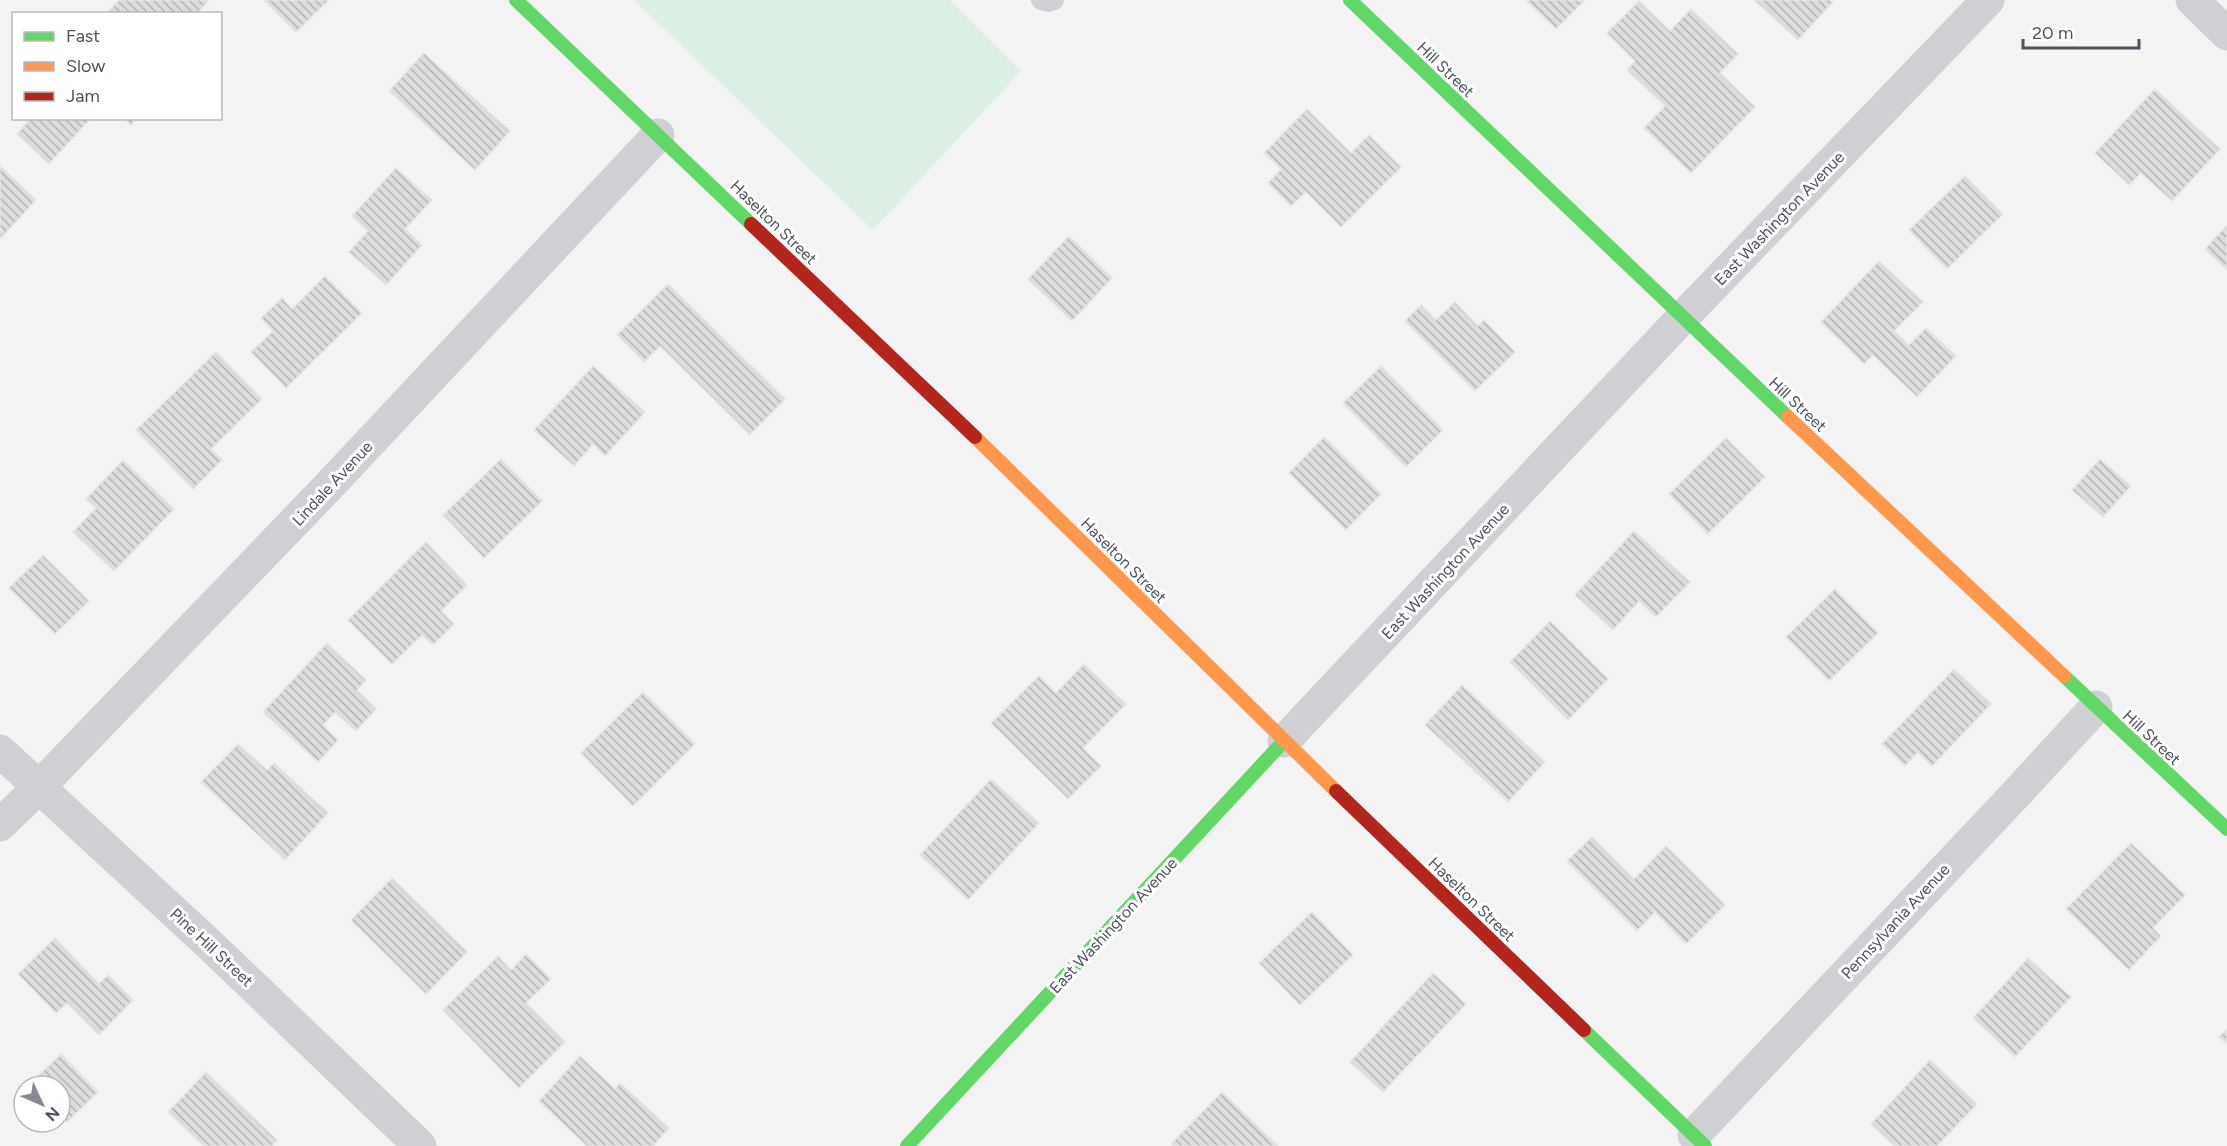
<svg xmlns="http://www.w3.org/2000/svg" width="2227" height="1146" viewBox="0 0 2227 1146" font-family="Figtree,sans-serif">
  <defs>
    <pattern id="building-back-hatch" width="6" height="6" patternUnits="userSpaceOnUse" patternTransform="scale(1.5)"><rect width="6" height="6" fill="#dcdcdd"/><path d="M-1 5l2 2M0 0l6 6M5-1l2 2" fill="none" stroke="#b5b5b6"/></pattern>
  </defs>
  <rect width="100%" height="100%" fill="#f3f3f3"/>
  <polygon fill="#dbefe5" points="634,0 950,0 1021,71 873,230"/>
  <g fill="url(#building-back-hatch)" stroke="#e5e5e5" stroke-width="1.5">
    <polygon points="119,0 209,0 197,14 106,14"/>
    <polygon points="264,0 329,0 296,32"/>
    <polygon points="1526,0 1585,0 1556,29"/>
    <polygon points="1754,0 1830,0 1833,2 1798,40"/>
    <polygon points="1639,1 1670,31 1691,9 1738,54 1720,73 1755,107 1691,173 1644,128 1665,106 1627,70 1635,61 1607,33"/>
    <polygon points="424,53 510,131 475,170 389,91"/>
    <polygon points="2155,89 2220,149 2172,201 2141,173 2129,185 2095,153"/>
    <polygon points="1307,109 1351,153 1369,135 1401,167 1341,227 1306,192 1291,206 1268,183 1281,169 1264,153"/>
    <polygon points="31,118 91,118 49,164 17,134"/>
    <polygon points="124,118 136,118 131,125"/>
    <polygon points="0,166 36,200 0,239"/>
    <polygon points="396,168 432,200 405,229 422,245 386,285 349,252 368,231 352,216"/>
    <polygon points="1965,176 2003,214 1947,269 1909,230"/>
    <polygon points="2227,225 2227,270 2205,249"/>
    <polygon points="1069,236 1112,278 1072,321 1028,279"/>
    <polygon points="1879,261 1923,302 1894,331 1909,345 1926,328 1956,356 1917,397 1873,355 1864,364 1821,322"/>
    <polygon points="325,276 362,313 286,388 251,352 273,331 261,318 282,298 292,309"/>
    <polygon points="668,284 785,399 750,435 660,346 644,362 617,335"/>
    <polygon points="1455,302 1478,326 1484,320 1515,352 1475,391 1405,321 1421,305 1436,320"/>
    <polygon points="216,352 262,399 211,449 222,460 193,489 136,430"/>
    <polygon points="593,366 645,412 605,456 593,444 574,466 534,430"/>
    <polygon points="1381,366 1443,430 1406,467 1343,403"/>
    <polygon points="1324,437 1381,494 1346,530 1289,473"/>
    <polygon points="1726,438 1765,477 1708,534 1669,494"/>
    <polygon points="501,459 542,501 484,558 443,515"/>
    <polygon points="2100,459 2131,486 2103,517 2072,490"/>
    <polygon points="123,460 174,509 114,571 73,532 96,508 86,499"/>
    <polygon points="1634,531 1690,582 1656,617 1639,601 1613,630 1575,595"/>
    <polygon points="426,542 467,585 441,611 454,624 433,645 422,635 392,664 348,620"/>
    <polygon points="43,555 89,601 55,634 9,588"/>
    <polygon points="1835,589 1878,633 1829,681 1786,637"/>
    <polygon points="1550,621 1608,679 1568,720 1510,662"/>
    <polygon points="327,643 366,680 357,690 376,709 356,731 335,712 323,725 338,740 318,762 263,712"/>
    <polygon points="1084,664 1126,704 1083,748 1101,766 1068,799 991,723 1039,676 1056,693"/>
    <polygon points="1954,669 1991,704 1932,766 1918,752 1905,766 1882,744"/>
    <polygon points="1462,685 1545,762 1508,802 1425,725"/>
    <polygon points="643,692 695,744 633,806 581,753"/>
    <polygon points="238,744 267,770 274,763 328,813 285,860 201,782"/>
    <polygon points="991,779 1039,823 968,900 920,855"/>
    <polygon points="1592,837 1634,879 1666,846 1725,905 1686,944 1655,912 1637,931 1567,861"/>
    <polygon points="2131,843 2185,895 2153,928 2161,936 2129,970 2066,909"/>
    <polygon points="392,878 467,952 426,994 351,920"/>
    <polygon points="1312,912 1353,955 1300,1005 1259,963"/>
    <polygon points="55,938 99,984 108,975 133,1000 99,1035 67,1003 56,1013 18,974"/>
    <polygon points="526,954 551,979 526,1003 565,1042 519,1088 443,1010 498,956 511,970"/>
    <polygon points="2028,958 2071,997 2015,1057 1973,1018"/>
    <polygon points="1433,973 1466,1004 1383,1092 1350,1062"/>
    <polygon points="2227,1029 2227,1044 2219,1037"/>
    <polygon points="61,1054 98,1092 67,1122 60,1115 60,1086 32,1086 30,1084"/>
    <polygon points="580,1056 615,1089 620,1083 669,1128 653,1146 587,1146 539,1101"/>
    <polygon points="1930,1060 1977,1104 1937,1146 1894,1146 1871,1124"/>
    <polygon points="206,1072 277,1140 272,1146 204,1146 168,1112"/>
    <polygon points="1222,1092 1278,1146 1174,1146 1171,1144"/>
  </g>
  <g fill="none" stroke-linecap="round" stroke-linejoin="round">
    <polyline stroke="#ced0d3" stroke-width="20" points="1041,0 1048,2 1054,0"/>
    <g stroke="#ced0d3" stroke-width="33">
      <polyline points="2192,0 2227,34"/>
      <polyline points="1284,741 1682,318 1988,0"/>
      <polyline points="0,751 210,945 420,1146"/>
      <polyline points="0,825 39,787 327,488 658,135"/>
      <polyline points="1694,1135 2014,796 2096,707"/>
    </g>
    <g stroke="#63d668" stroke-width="14">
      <polyline points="516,0 751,224"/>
      <polyline points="1350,0 1788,417"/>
      <polyline points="2064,676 2227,829"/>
      <polyline points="1584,1030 1705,1146"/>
      <polyline points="907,1146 1284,741"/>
    </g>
    <g stroke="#ff974d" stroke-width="14">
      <polyline points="1788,417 2064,676"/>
      <polyline points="975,437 1336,791"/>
    </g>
    <g stroke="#b3261e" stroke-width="14">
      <polyline points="751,224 975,437"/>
      <polyline points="1336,791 1584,1030"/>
    </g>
  </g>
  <g text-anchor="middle" stroke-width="6" stroke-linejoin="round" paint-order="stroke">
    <g font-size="16" fill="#4c535d" stroke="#fff">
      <text transform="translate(1446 69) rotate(44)" y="6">Hill Street</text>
      <text transform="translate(1779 218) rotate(-46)" y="6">East Washington Avenue</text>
      <text transform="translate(774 222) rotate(44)" y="6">Haselton Street</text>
      <text transform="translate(1798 404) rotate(43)" y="6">Hill Street</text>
      <text transform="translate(332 483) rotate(-47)" y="6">Lindale Avenue</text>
      <text transform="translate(1124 560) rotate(45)" y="6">Haselton Street</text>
      <text transform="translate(1445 571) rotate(-47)" y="6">East Washington Avenue</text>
      <text transform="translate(2152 737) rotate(43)" y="6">Hill Street</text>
      <text transform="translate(1472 899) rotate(44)" y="6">Haselton Street</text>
      <text transform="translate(1895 921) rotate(-47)" y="6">Pennsylvania Avenue</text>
      <text transform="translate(1113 925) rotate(-47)" y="6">East Washington Avenue</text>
      <text transform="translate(212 947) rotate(43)" y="6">Pine Hill Street</text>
    </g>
  </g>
  <rect x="12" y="12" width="210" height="108" fill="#ffffff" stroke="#b7babe" stroke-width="1.5"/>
  <rect x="24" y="32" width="30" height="9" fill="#63d668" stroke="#b7babe" stroke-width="1.5"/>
  <text x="66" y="42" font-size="18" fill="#4c535d">Fast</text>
  <rect x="24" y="62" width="30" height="9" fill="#ff974d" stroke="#b7babe" stroke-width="1.5"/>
  <text x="66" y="72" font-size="18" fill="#4c535d">Slow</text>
  <rect x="24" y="92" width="30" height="9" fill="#b3261e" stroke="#b7babe" stroke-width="1.5"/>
  <text x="66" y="102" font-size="18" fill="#4c535d">Jam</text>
  <g transform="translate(42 1104) rotate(134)"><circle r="28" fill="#ffffff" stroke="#b7babe" stroke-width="1.5"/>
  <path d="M0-4.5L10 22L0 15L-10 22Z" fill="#868b92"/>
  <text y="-9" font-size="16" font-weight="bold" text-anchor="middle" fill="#4c535d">N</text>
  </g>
  <path d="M2023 39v9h116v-9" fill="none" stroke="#4c535d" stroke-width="3"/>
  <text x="2032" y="39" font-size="18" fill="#4c535d" stroke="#ffffff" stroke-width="4.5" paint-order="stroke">20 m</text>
</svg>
